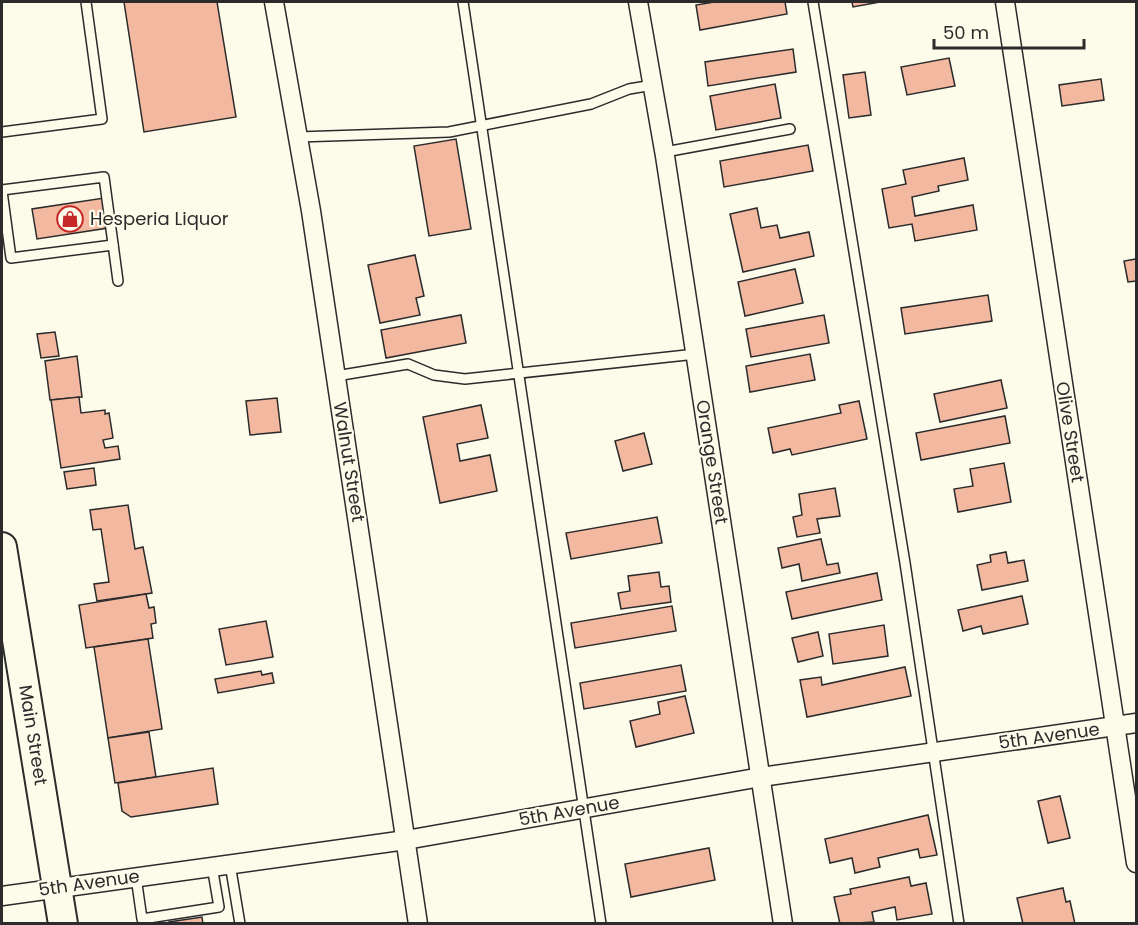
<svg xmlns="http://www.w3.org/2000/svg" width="1138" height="925" viewBox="0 0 1138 925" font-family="Poppins,sans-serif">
  <rect width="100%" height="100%" fill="#fdfbea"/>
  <g fill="#f2b8a0" stroke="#2b2b2b" stroke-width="1.5">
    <polygon points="124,2 217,2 236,117 144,132"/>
    <polygon points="714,2 785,2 787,14 700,30 696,5"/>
    <polygon points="852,2 880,2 853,7"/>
    <polygon points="793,49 796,72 708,86 705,62"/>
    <polygon points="949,58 955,86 907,95 901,67"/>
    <polygon points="865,72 871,115 849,118 843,75"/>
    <polygon points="1101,79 1104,100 1062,106 1059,85"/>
    <polygon points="775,84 781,118 716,130 710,96"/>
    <polygon points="456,139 471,229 429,236 414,146"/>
    <polygon points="808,145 813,171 724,187 720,161"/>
    <polygon points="964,158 968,180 938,186 939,191 912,197 915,216 973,205 977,230 915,241 912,224 889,228 882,189 906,184 903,170"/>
    <polygon points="104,198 108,228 37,239 32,209"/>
    <polygon points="757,208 761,228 777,225 780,238 809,232 814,256 743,272 730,214"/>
    <polygon points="415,255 424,296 416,298 420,315 380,323 368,265"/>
    <polygon points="1136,259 1136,281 1128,282 1124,261"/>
    <polygon points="795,269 803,303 745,316 738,282"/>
    <polygon points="988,295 992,321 905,334 901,308"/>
    <polygon points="461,315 466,343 386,358 381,330"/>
    <polygon points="824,315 829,343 751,357 746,329"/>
    <polygon points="55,332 59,356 41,358 37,334"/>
    <polygon points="810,354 815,380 750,392 746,366"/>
    <polygon points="77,356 82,397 50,400 45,361"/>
    <polygon points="1001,380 1007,408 940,422 934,394"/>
    <polygon points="79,397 81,413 105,410 105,414 109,413 113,438 103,440 105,448 118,446 120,459 61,468 51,400"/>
    <polygon points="277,398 281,432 250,435 246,401"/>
    <polygon points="859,401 867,439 792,455 790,449 773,453 768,428 841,413 839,405"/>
    <polygon points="481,405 488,438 457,444 460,461 490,455 497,491 440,503 423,417"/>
    <polygon points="1005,416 1010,443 921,460 916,433"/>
    <polygon points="644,433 652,464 623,471 615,441"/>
    <polygon points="1004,463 1011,502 958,512 954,489 973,486 970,469"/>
    <polygon points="94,468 96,485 67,489 64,472"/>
    <polygon points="835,488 840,516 817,519 820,533 797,537 793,517 802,515 799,494"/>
    <polygon points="128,505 135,549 143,547 152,593 97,601 94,584 109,582 101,529 93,530 90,510"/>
    <polygon points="657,517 662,543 571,559 566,533"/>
    <polygon points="821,539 827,565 838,563 840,573 802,581 799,564 782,568 778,548"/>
    <polygon points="1006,552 1008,563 1024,560 1028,581 982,590 977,565 991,562 990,555"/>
    <polygon points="659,572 661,587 669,586 671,602 621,609 618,593 630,591 628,576"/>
    <polygon points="877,573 882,600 792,619 786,592"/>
    <polygon points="146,594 149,608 154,607 156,623 151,624 153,638 86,648 79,605"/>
    <polygon points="1022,596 1028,624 983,634 981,626 963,631 958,610"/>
    <polygon points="672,606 676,631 575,648 571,623"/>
    <polygon points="266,621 273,657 226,665 219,629"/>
    <polygon points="884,625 888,656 833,664 829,634"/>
    <polygon points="818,632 823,656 798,662 792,638"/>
    <polygon points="148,639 162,729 108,738 94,647"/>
    <polygon points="681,665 686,691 584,709 580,683"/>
    <polygon points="905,667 911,696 807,717 800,680 821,677 822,685"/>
    <polygon points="261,671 262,675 272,673 274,683 218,693 215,679"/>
    <polygon points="685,696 694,733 636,747 630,721 660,714 658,702"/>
    <polygon points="149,732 156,777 115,783 108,738"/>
    <polygon points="213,768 218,804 131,817 122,811 118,783"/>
    <polygon points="1060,796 1070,838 1048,843 1038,801"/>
    <polygon points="928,815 937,855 920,858 918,849 878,858 880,867 855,873 852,858 830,863 825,839"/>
    <polygon points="709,848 715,880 631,897 625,864"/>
    <polygon points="909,877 911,886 926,883 932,914 897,920 895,907 872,912 874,922 840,924 834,897 851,894 850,889"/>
    <polygon points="1063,888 1066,902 1070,901 1075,924 1023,924 1017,898"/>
    <polygon points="202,917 203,924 169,924 169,922"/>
  </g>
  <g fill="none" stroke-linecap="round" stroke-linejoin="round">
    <g stroke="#2b2b2b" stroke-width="12">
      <g id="service">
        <polyline points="463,2 601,924"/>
        <polyline points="813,2 905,563 959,924"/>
        <polyline points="2,132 102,119 86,2"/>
        <polyline points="298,137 449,132 591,104 629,89 653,85"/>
        <polyline points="665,152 790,129"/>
        <polyline points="2,190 104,177 118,281"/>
        <polyline points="2,191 11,258 113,245"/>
        <polyline points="336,376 408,364 434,375 465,379 696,354"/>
        <polyline points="230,864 240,924"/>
        <polyline points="136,877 142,919 219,907 212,866"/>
      </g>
    </g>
    <g stroke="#2b2b2b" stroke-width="21">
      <g id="minor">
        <polyline points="274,2 311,211 418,924"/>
        <polyline points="638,2 665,156 783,924"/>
        <polyline points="1005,2 1136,863"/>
        <polyline points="2,896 406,840 761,777 1136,723"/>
      </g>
    </g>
    <g stroke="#2b2b2b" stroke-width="32">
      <polyline id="primary" points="2,547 63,924"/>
    </g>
    <use href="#service" stroke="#fdfbea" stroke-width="9"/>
    <use href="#minor" stroke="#fdfbea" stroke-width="18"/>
    <use href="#primary" stroke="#fdfbea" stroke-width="28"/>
  </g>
  <defs>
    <g id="shop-ring" transform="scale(1.35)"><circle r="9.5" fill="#fdfbea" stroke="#c62828" stroke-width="1.5"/><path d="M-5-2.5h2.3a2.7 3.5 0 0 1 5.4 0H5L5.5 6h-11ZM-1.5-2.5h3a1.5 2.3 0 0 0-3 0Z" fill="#c62828"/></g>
  </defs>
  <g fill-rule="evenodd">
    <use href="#shop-ring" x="70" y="219"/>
  </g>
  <g text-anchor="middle" stroke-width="4.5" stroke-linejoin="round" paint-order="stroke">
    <g font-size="18" fill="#2b2b2b" stroke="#fdfbea" text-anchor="start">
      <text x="90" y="225">Hesperia Liquor</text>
    </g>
    <g font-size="18" fill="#2b2b2b" stroke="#fdfbea">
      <text transform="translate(1070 432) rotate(81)" y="6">Olive Street</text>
      <text transform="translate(349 462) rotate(81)" y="6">Walnut Street</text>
      <text transform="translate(712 462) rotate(81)" y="6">Orange Street</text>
      <text transform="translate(33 735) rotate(81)" y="6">Main Street</text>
      <text transform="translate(1049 736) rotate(-8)" y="6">5th Avenue</text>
      <text transform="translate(569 811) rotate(-10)" y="6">5th Avenue</text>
      <text transform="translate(89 883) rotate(-8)" y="6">5th Avenue</text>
    </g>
  </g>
  <rect width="1138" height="925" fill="none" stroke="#2b2b2b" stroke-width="6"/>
  <path d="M934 39v9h150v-9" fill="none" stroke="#2b2b2b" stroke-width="3"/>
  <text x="943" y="39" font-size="18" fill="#2b2b2b" stroke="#fdfbea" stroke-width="4.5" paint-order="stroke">50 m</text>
</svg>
